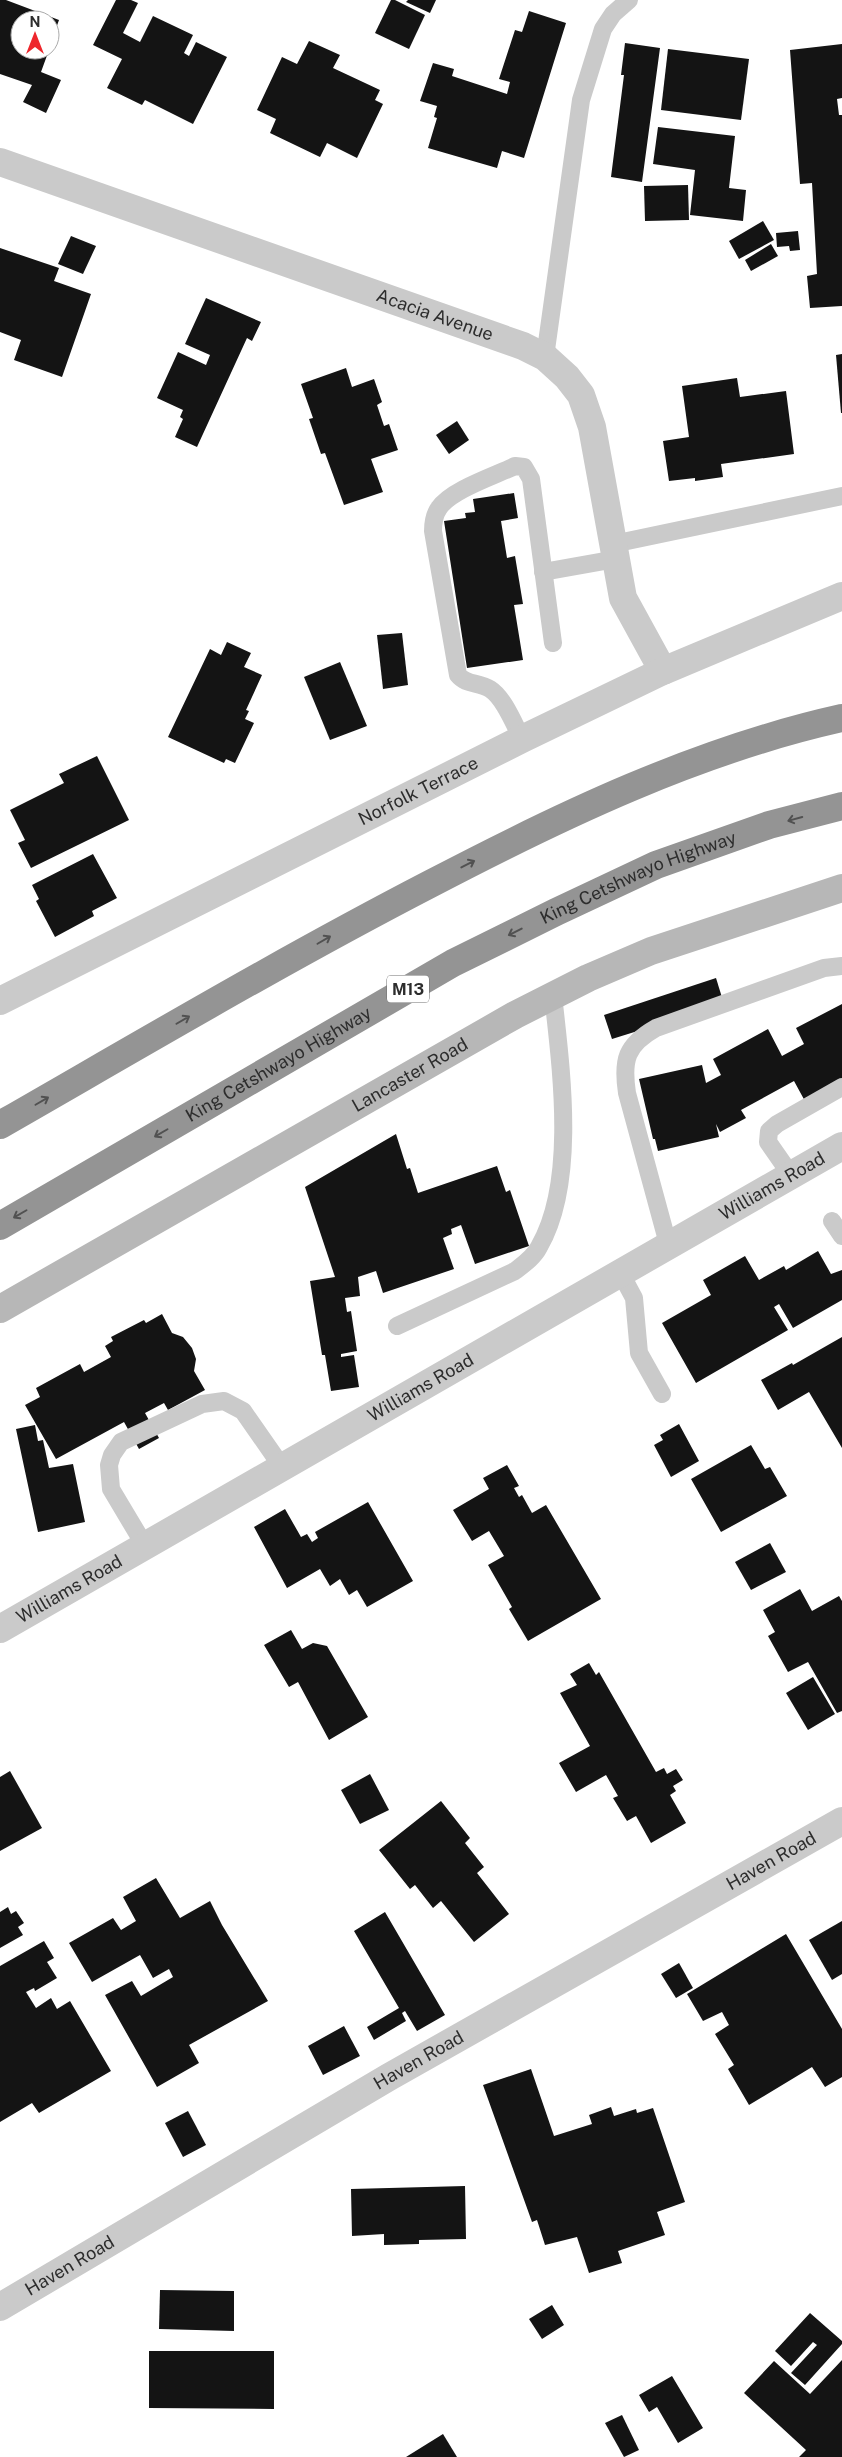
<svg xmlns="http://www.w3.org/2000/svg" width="842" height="2457" viewBox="0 0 842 2457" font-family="'Public Sans',sans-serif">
  <rect width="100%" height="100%" fill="#fff"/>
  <g fill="#141414">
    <polygon points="0,0 6,0 59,20 50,45 50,20 20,20 20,50 49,50 41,72 61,80 46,113 23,102 32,85 0,74"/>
    <polygon points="116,0 131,0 138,3 123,33 140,42 153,16 193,35 184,53 189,56 196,42 227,57 193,124 145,100 142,105 107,88 122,59 93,45"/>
    <polygon points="391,0 395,0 425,15 409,49 375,33"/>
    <polygon points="408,0 436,0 430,13 406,2"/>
    <polygon points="529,11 566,23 524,158 502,151 497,168 428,148 437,118 434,117 437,106 420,101 433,63 454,69 452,76 507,94 510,82 499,79 515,30 522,32"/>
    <polygon points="309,41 340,55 333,68 380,90 375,100 383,104 357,158 327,143 320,157 270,133 276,119 257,110 282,57 297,64"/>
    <polygon points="625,43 660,48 642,182 611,177 624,75 621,75"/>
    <polygon points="842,44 842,98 837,99 839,115 842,115 842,306 810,308 807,276 817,274 812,183 800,184 790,50"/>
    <polygon points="668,49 749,59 741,120 661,110"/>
    <polygon points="658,127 735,136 729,188 746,190 743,221 690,215 695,170 653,164"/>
    <polygon points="688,185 689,220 645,221 644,186"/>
    <polygon points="763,221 774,240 739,259 729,241"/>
    <polygon points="798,231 800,250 790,251 789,246 777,247 776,233"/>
    <polygon points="71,236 96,246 83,274 58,264"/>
    <polygon points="771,244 778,256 751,271 745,260"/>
    <polygon points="0,248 59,268 54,281 91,294 62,377 14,360 21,340 0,332"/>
    <polygon points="206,298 261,322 252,341 247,338 197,447 175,437 183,419 180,417 183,410 157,398 178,352 206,365 210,355 185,344"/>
    <polygon points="842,354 842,413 841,413 836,355"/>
    <polygon points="346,368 352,387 374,379 382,402 377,405 384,426 389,424 398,450 371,459 383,492 344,505 325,453 321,454 309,419 313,418 301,384"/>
    <polygon points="737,378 740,397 786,391 794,454 721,464 723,477 695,481 695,478 669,481 663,441 689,437 682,386"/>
    <polygon points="457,421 469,440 449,454 436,435"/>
    <polygon points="514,493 518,518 501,521 507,558 515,556 523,604 514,605 523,660 467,668 444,521 466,518 465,513 475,512 473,499"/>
    <polygon points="402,633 408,685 383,689 377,635"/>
    <polygon points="227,642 251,653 244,667 262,675 246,710 249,711 245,719 254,723 235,763 226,759 224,763 168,737 210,649 221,655"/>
    <polygon points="340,662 367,726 330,740 304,677"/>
    <polygon points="97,756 129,820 31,868 18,843 25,840 10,810 64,783 59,774"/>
    <polygon points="93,854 117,898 92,911 94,916 55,937 36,901 39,899 32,885"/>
    <polygon points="716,978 724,1004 612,1039 604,1015"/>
    <polygon points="842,1004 842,1084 806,1103 794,1081 741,1110 746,1118 720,1132 716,1124 719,1137 658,1151 655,1139 653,1139 639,1079 702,1065 706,1083 721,1075 713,1059 768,1029 782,1056 804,1044 796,1028"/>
    <polygon points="396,1134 407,1169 410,1168 418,1193 497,1166 506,1192 510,1190 529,1246 475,1264 461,1225 451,1229 452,1234 443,1238 454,1269 383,1293 376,1271 358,1277 360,1296 345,1298 347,1312 351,1311 357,1351 341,1354 341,1357 354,1355 359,1387 331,1391 325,1355 322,1355 310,1281 335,1277 305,1187"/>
    <polygon points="818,1251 831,1274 842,1270 842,1300 793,1328 779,1304 774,1307 788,1330 696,1383 662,1323 711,1295 703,1280 745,1256 759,1280 784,1266 786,1270"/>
    <polygon points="162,1314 172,1333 183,1337 192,1348 196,1359 194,1371 205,1390 168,1410 164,1403 145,1413 159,1438 139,1449 124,1422 56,1459 25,1405 40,1397 36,1388 80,1364 84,1372 111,1357 105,1346 113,1341 111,1337 144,1320 146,1323"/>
    <polygon points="842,1337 842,1448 809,1392 778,1410 761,1380 792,1363 793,1365"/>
    <polygon points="679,1424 699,1461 671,1477 654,1445 663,1440 660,1435"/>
    <polygon points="35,1425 38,1441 43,1440 49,1468 73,1464 85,1522 38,1532 16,1429"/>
    <polygon points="751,1445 765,1469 770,1467 787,1496 721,1532 691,1479"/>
    <polygon points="507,1465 519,1486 514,1488 519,1497 522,1495 532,1513 546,1505 601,1599 528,1641 509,1609 512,1607 488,1565 504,1556 489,1531 472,1541 453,1510 489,1489 483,1478"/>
    <polygon points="368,1502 413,1581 367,1607 357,1590 349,1595 340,1579 330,1586 320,1569 287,1588 254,1527 285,1509 301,1537 307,1534 312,1542 318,1538 315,1532"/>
    <polygon points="770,1543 786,1572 751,1590 735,1562"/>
    <polygon points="800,1589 812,1611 839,1596 842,1601 842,1711 837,1713 808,1662 788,1672 768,1636 775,1632 763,1610"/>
    <polygon points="291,1630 302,1649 313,1643 327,1646 368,1717 329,1740 298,1682 289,1687 264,1645"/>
    <polygon points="589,1663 596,1675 599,1672 656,1772 664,1768 667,1774 676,1769 683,1780 673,1786 676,1791 670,1795 686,1823 651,1843 636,1816 627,1821 613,1798 618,1796 606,1775 576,1792 559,1763 590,1746 560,1693 577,1685 570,1674"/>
    <polygon points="813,1677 835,1714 808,1730 786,1693"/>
    <polygon points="10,1771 42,1828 0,1851 0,1777"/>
    <polygon points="370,1774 389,1810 360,1824 341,1790"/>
    <polygon points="441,1801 470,1838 465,1843 484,1867 477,1873 509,1914 474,1942 441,1901 433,1908 415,1885 410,1889 379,1850"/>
    <polygon points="156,1878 180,1918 210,1901 222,1925 268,2001 189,2045 199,2063 157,2087 105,1995 132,1981 141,1996 173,1977 169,1969 153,1978 140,1955 92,1982 69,1943 113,1918 121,1930 136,1921 123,1897"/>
    <polygon points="8,1907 11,1914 16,1911 24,1923 18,1927 23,1935 0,1948 0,1912"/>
    <polygon points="385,1912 445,2015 417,2031 405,2011 402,2013 406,2021 374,2040 367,2027 399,2008 354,1931"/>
    <polygon points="842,1921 842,1974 832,1980 809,1940"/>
    <polygon points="786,1934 842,2029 842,2077 825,2087 812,2067 749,2105 728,2069 734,2065 715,2034 729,2025 722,2012 703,2021 687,1994"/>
    <polygon points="44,1941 54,1958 47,1962 57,1978 35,1991 34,1988 26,1992 36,2008 51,1998 57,2009 70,2001 111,2071 39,2113 32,2103 0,2122 0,1966"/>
    <polygon points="679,1963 693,1988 676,1998 661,1974"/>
    <polygon points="344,2026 360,2056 323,2075 308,2046"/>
    <polygon points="531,2069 554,2136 592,2124 589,2115 611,2107 614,2116 636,2109 637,2113 653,2108 685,2202 657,2212 665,2235 618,2251 622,2263 589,2273 577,2237 545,2245 537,2220 532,2222 483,2085"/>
    <polygon points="188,2111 206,2145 183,2157 165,2123"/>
    <polygon points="465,2186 466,2239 419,2240 419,2244 384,2245 384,2234 352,2236 351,2189"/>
    <polygon points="160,2290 234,2291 234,2331 159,2329"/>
    <polygon points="552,2305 564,2325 542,2339 529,2319"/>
    <polygon points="810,2313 842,2341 842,2344 805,2385 791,2373 817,2345 813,2342 791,2366 775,2351"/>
    <polygon points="149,2351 274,2351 274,2409 149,2408"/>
    <polygon points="842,2360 842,2457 799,2457 806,2450 744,2393 774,2361 810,2394"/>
    <polygon points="672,2376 703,2428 678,2443 657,2407 649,2412 639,2395"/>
    <polygon points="622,2415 639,2450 624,2457 605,2423"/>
    <polygon points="443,2434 457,2457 406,2457"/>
  </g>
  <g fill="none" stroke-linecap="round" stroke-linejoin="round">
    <g stroke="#cacaca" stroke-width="18">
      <polyline points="545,357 581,100 603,29 613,14 629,0"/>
      <polyline points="613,544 842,496"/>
      <polyline points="543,572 616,559"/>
      <path d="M522,739C514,724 504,698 490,689C479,682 466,685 458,675L433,531C433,522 434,515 439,508C451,490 494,476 515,466L524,467L531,479L553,643"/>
      <polyline points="791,1175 768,1142 769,1131 777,1124 842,1087"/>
      <polyline points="832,1221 842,1236"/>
      <path d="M668,1244L627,1093C622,1060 626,1045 656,1028L824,968L842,966"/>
      <polyline points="620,1272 634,1298 639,1353 662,1394"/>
      <path d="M397,1326L515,1271C524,1264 534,1257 539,1247C577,1182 561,1068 553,995"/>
      <polyline points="145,1546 111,1489 109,1465 112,1455 121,1442 202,1404 224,1401 243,1411 282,1467"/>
    </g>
    <g stroke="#cacaca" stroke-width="28">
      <path id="s1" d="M0,162L523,346L545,357L567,377L581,395L592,427L623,598L663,671"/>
      <path id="s2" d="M0,1001L522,739L663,671L842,596"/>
      <path id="s3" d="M0,1629L842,1146"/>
      <path id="s4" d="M0,2307L389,2077L842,1821"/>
    </g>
    <path stroke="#b7b7b7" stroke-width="28" id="s5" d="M0,1309L515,1015L588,978L651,951L842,888"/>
    <g stroke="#949494" stroke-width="28">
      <path d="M0,1125C143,1043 285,959 432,883C562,815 698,750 842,718"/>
      <path id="s6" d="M0,1226L453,963L556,912L656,865L769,825L842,806"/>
    </g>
  </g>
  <defs><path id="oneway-shaft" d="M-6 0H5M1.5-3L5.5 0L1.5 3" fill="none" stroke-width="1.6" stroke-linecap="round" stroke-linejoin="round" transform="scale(1.25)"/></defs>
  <g stroke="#515151">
    <use href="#oneway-shaft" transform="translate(795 819) rotate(165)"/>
    <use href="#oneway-shaft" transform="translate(468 864) rotate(-27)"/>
    <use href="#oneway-shaft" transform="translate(515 932) rotate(153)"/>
    <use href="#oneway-shaft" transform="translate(324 940) rotate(-30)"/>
    <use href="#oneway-shaft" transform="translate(183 1020) rotate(-30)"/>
    <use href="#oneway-shaft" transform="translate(42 1101) rotate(-30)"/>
    <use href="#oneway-shaft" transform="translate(161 1133) rotate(150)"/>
    <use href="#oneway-shaft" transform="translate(20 1214) rotate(150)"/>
  </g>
  <g text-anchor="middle" stroke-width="5" stroke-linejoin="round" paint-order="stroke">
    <rect fill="#fff" stroke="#6c6c6c" stroke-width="1" x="387" y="975.5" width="42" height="27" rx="4"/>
    <g font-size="16" font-weight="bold" fill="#2d2d2d">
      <text x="408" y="995">M13</text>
    </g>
    <g font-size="18" fill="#2d2d2d" stroke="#fff">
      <text dy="6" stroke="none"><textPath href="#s1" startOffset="461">Acacia Avenue</textPath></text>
      <text dy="6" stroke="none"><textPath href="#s2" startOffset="468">Norfolk Terrace</textPath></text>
      <text dy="6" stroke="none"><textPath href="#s6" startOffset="728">King Cetshwayo Highway</textPath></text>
      <text dy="6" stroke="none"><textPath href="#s6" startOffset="322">King Cetshwayo Highway</textPath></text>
      <text dy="6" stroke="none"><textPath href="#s5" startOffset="472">Lancaster Road</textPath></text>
      <text dy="6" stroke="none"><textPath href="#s3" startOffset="890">Williams Road</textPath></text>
      <text dy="6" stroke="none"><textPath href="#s3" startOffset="485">Williams Road</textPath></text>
      <text dy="6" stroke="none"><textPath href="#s3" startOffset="80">Williams Road</textPath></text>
      <text dy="6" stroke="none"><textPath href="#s4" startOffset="891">Haven Road</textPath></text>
      <text dy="6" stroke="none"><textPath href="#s4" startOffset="486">Haven Road</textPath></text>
      <text dy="6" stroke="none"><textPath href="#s4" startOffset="81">Haven Road</textPath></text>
    </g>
  </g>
  <g transform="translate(35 35)"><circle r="24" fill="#ffffff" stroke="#ababab"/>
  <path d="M0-4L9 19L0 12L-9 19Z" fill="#ee262c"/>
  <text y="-8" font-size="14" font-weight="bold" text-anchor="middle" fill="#2d2d2d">N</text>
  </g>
</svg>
